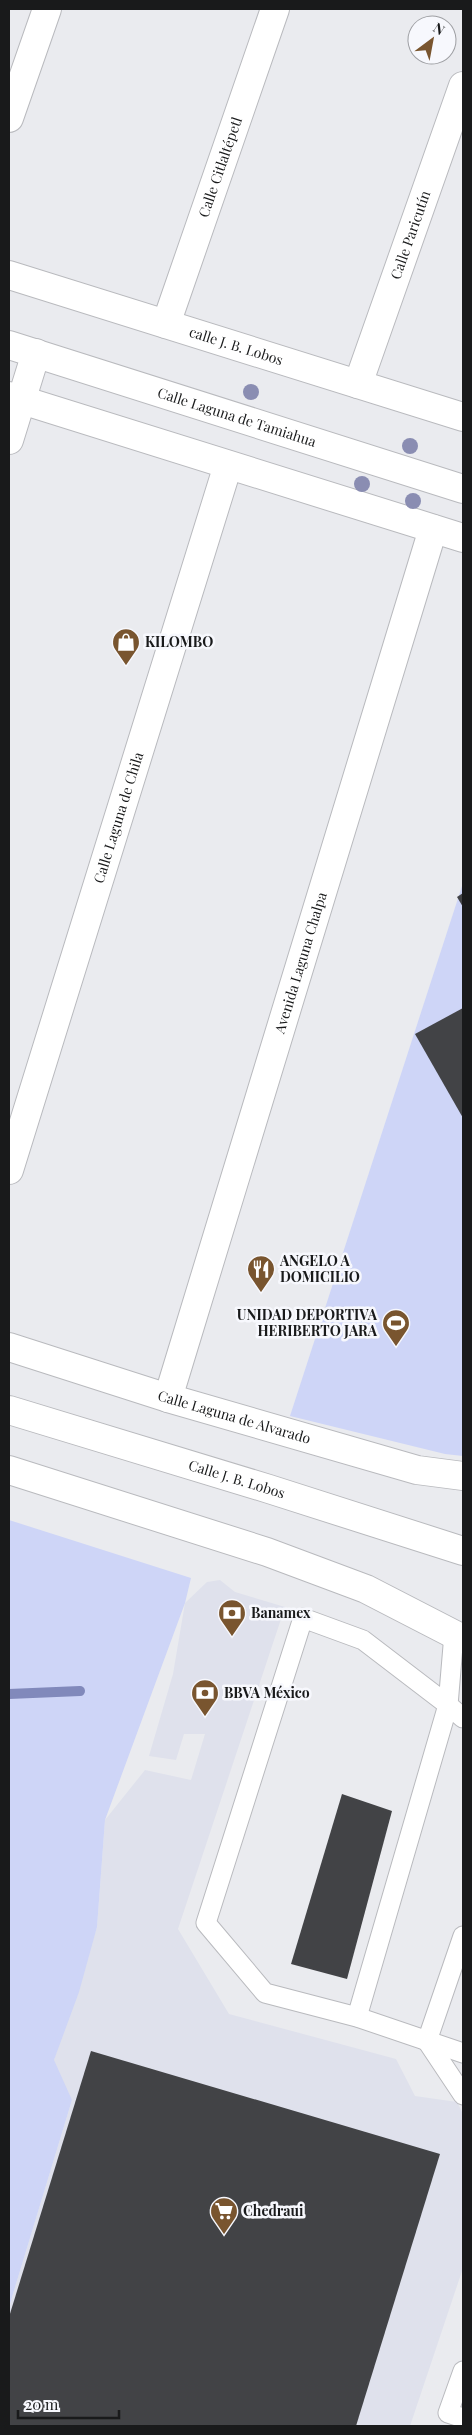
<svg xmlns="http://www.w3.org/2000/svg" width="472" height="2435" viewBox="0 0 472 2435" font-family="'Playfair Display',serif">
  <rect width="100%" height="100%" fill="#eaebef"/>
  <polygon fill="#dfe1ec" points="220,1580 235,1592 285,1607 178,1929 229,2014 396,2059 415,2096 457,2102 463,2114 463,2268 410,2426 9,2426 9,2307 72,2100 46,2084 97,1927 105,1820 145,1770 191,1780 205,1734 184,1734 176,1760 149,1756 173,1674 185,1603 207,1582"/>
  <g fill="#ced5f7">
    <polygon points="463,883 463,1456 445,1454 290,1416"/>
    <polygon points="9,1520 191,1578 185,1603 105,1820 97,1927 79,1992 54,2060 72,2100 9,2307"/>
  </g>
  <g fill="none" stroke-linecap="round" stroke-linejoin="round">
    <polyline stroke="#8189bb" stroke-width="10" points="9,1694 80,1691"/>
  </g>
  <g fill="#424346">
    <polygon points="463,893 463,907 457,897"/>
    <polygon points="463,1008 463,1118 415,1034"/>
    <polygon points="342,1794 392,1811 347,1979 291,1964"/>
    <polygon points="91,2051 440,2154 356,2426 9,2426 9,2317"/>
  </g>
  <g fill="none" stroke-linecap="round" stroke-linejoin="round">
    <g stroke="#b9babe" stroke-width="21">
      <g id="lane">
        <polyline points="463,1718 448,1705 363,1640 303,1618 206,1923 265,1993 357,2017 463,2053"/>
        <polyline points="357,2017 448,1705 454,1634"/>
        <polyline points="427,2041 463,1936"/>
        <polyline points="427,2041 463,2095"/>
        <polyline points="463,2371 448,2413 463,2418"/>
      </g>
    </g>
    <g stroke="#b9babe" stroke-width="30">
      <g id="street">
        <polyline points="9,118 47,9"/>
        <path id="s1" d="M9,275L463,417"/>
        <path id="s2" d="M166,324L275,9"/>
        <path id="s3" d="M9,345L463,489"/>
        <path id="s4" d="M358,384L463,86"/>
        <polyline points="9,396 463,538"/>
        <polyline points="9,440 36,353"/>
        <path id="s5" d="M9,1170L228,465"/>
        <path id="s6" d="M9,1347L168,1398L417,1470L463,1476"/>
        <path id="s7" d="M168,1398L433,529"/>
      </g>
    </g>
    <g stroke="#b9babe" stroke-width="30">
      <g id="secondary">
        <path id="s8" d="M9,1410L269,1489L463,1551"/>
        <polyline points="9,1470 267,1552 366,1589 463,1639"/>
      </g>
    </g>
    <use href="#lane" stroke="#fff" stroke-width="19"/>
    <use href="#street" stroke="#fff" stroke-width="28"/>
    <use href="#secondary" stroke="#fff" stroke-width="28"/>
  </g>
  <g fill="#8a8db2">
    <circle cx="251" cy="392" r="8"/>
    <circle cx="410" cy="446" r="8"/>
    <circle cx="362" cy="484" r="8"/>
    <circle cx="413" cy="501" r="8"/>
  </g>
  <defs>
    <g id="shop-pin" transform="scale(1.4375)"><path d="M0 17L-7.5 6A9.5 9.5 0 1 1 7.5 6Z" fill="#79552f" stroke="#f7f8fd"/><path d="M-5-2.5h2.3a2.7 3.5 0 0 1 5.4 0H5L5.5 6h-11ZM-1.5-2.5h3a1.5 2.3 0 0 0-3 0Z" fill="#fff"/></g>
    <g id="restaurant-pin" transform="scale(1.4375)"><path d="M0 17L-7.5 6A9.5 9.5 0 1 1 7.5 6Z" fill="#79552f" stroke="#f7f8fd"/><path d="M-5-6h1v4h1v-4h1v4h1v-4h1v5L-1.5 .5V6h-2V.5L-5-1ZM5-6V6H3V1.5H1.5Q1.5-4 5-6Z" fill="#fff"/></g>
    <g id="stadium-pin" transform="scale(1.4375)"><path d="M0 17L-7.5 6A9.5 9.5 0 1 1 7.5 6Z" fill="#79552f" stroke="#f7f8fd"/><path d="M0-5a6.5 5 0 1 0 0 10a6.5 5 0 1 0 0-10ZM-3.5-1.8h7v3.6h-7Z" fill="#fff"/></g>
    <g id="bank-pin" transform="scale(1.4375)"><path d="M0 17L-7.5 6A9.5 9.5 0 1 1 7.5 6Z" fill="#79552f" stroke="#f7f8fd"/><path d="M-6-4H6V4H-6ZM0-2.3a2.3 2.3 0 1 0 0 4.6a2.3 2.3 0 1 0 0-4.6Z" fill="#fff"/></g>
    <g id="supermarket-pin" transform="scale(1.4375)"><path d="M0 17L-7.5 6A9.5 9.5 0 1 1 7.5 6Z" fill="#79552f" stroke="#f7f8fd"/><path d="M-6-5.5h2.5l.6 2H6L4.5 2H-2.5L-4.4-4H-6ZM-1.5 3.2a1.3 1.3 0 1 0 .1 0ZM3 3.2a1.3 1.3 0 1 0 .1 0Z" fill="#fff"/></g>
  </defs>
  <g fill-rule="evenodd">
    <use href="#shop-pin" x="126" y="642"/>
    <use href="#restaurant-pin" x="261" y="1269"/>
    <use href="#stadium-pin" x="396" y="1323"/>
    <use href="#bank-pin" x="232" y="1613"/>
    <use href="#bank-pin" x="205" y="1693"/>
    <use href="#supermarket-pin" x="224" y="2211"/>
  </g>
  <g text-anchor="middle" stroke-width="5" stroke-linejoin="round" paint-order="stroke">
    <g font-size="14" fill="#191a1b" stroke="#f7f8fd">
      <text dy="5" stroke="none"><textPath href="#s2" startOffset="166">Calle Citlaltépetl</textPath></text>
      <text dy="5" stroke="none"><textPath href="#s4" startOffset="158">Calle Paricutín</textPath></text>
      <text dy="5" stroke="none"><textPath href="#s1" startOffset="238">calle J. B. Lobos</textPath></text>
      <text dy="5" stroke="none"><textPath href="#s3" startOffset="239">Calle Laguna de Tamiahua</textPath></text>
      <text dy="5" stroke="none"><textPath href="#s5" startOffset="369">Calle Laguna de Chila</textPath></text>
      <text dy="5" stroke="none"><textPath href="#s7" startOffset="455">Avenida Laguna Chalpa</textPath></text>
      <text dy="5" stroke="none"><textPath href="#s6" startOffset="236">Calle Laguna de Alvarado</textPath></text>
      <text dy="5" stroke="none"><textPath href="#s8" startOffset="238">Calle J. B. Lobos</textPath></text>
    </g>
    <g font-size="14" font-weight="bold" fill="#191a1b" stroke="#f7f8fd" text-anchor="start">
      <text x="145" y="647">KILOMBO</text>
      <text x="280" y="1266">ANGELO A<tspan x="280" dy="16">DOMICILIO</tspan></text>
      <text x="377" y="1320" text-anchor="end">UNIDAD DEPORTIVA<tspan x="377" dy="16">HERIBERTO JARA</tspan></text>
      <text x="251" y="1618">Banamex</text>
      <text x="224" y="1698">BBVA México</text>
      <text x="243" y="2216">Chedraui</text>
    </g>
  </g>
  <rect width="472" height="2435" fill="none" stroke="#191a1b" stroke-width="20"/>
  <g transform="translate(432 40) rotate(32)"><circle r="24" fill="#f7f8fd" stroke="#9e9fa3"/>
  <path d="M0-4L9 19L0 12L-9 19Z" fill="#79552f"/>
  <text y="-8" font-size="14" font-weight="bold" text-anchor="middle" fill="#191a1b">N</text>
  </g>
  <path d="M18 2410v8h101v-8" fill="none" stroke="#191a1b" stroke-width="2.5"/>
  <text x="25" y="2410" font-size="15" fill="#191a1b" stroke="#f7f8fd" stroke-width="4" paint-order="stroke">20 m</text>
</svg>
